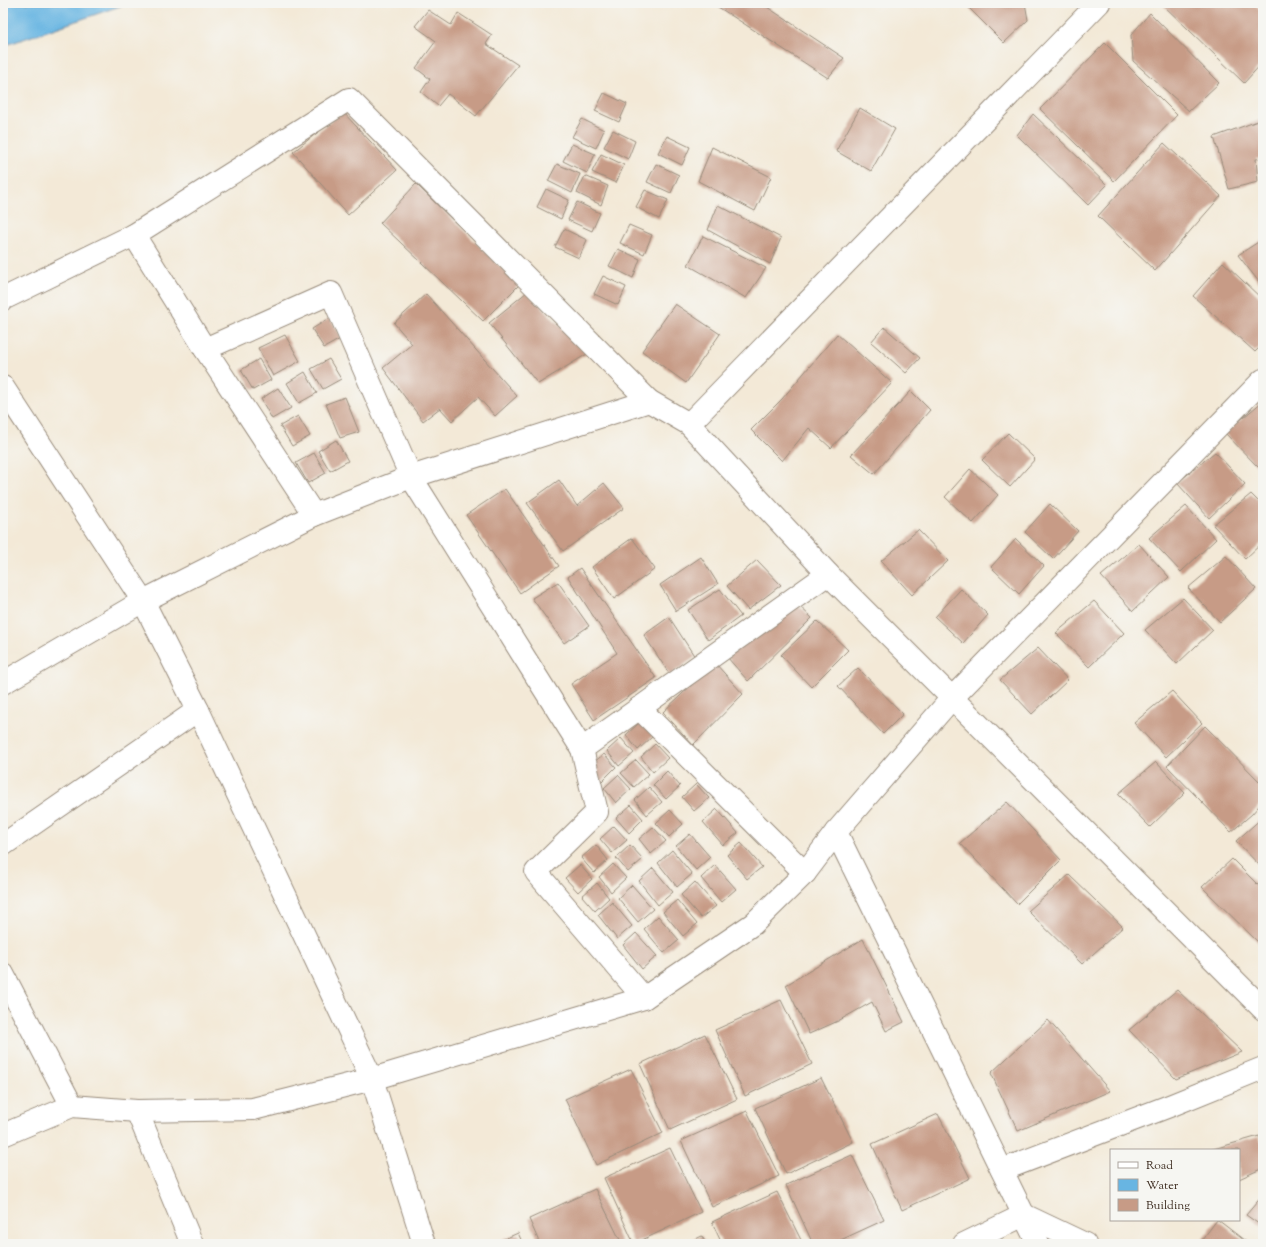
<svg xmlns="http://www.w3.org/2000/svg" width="1266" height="1247" viewBox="0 0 1266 1247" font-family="'Sorts Mill Goudy',serif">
  <rect width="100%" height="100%" fill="#f6f6f2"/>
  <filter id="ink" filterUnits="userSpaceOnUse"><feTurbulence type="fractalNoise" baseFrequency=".025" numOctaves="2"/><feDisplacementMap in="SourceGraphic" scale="8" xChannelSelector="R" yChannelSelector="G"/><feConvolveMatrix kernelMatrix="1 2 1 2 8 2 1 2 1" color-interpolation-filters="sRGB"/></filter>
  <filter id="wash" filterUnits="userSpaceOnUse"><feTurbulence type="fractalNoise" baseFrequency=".012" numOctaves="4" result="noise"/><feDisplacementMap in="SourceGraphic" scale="16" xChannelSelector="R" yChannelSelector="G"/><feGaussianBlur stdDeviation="0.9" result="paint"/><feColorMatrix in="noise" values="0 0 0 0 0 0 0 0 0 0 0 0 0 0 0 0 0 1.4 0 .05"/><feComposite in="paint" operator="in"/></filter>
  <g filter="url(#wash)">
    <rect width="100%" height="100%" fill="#f3e9d7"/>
    <polygon fill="#68b5e2" stroke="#527080" points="3,3 129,3 3,46"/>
    <g id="blocks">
      <g fill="#c79b86">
        <polygon points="712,3 761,3 844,58 828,78"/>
        <polygon points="964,3 1025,3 1028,20 1004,43"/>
        <polygon points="1161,3 1254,3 1263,13 1263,62 1244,83"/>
        <polygon points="428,10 451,25 458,13 492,35 486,44 518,65 476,116 448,94 438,106 421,92 430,79 416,68 436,41 415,26"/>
        <polygon points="1150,13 1219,83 1189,111 1133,61 1131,35"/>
        <polygon points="1105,43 1177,115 1114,181 1040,109"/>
        <polygon points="604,93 627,104 619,122 595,111"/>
        <polygon points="860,108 895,129 871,171 836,151"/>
        <polygon points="343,112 397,170 348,215 293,152"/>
        <polygon points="1033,114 1107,185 1088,205 1017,135"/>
        <polygon points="582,119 604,130 596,148 572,137"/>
        <polygon points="1263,119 1263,158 1256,159 1258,182 1229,189 1214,137"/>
        <polygon points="613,130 635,141 628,159 604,147"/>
        <polygon points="667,136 690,147 682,165 658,153"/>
        <polygon points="1164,143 1221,196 1155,271 1098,216"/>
        <polygon points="572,144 595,154 587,173 563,161"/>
        <polygon points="712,147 771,177 755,211 698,181"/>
        <polygon points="601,154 624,165 616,183 592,172"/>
        <polygon points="557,164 580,174 572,193 548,181"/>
        <polygon points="656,164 679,175 671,193 647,182"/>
        <polygon points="585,176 608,186 601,205 577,193"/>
        <polygon points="416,184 519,285 483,321 380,223"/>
        <polygon points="546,189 569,200 561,219 537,207"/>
        <polygon points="645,190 668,200 659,219 636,207"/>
        <polygon points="577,202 600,213 592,231 568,220"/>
        <polygon points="718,205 781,238 770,264 708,230"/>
        <polygon points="629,225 652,235 644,254 620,243"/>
        <polygon points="564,229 587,240 579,258 555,247"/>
        <polygon points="703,236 766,268 746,298 688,265"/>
        <polygon points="1263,239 1263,287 1238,255"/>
        <polygon points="618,249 640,259 633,278 609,266"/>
        <polygon points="1223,262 1263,300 1263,344 1255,352 1193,296"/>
        <polygon points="603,276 626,287 618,305 594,294"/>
        <polygon points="527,292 587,354 538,384 489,323"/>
        <polygon points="426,294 517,396 495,416 478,397 452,421 440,408 423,421 383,368 412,344 394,323"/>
        <polygon points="675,304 720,334 686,383 642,351"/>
        <polygon points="330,318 342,338 324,348 312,329"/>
        <polygon points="884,327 920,358 906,373 871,342"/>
        <polygon points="837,334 892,383 831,448 809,428 782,461 751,430 782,399"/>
        <polygon points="285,335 300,361 273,376 258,348"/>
        <polygon points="259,359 271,380 253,390 241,370"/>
        <polygon points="329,359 341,379 323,389 311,369"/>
        <polygon points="305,372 317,393 299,403 287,383"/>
        <polygon points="278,388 291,408 272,419 261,399"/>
        <polygon points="911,391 930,410 874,474 851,455"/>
        <polygon points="345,397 359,432 340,438 326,404"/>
        <polygon points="1263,401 1263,462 1258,467 1225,433"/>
        <polygon points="298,416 310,436 292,446 280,426"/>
        <polygon points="1008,433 1035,459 1010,487 982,460"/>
        <polygon points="336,440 348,461 330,471 318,451"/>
        <polygon points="1215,452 1245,484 1209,518 1177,483"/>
        <polygon points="314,453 326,473 308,483 296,463"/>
        <polygon points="970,469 998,495 973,523 945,497"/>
        <polygon points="559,480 577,506 604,483 624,508 563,551 527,503"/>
        <polygon points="505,489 559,566 520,593 466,515"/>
        <polygon points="1251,494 1263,506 1263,542 1245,559 1213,525"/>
        <polygon points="1050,504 1078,531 1053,559 1025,532"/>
        <polygon points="1186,506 1216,539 1181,572 1149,538"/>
        <polygon points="918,530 948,561 912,595 881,561"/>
        <polygon points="632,538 655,569 614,599 592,567"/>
        <polygon points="1016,539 1044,566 1019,594 991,567"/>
        <polygon points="1139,544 1169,577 1133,611 1101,576"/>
        <polygon points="1226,556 1256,589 1220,622 1188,588"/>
        <polygon points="701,557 718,584 676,611 660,585"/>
        <polygon points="757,560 781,585 748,610 727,586"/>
        <polygon points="580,568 656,678 594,720 571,684 617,653 568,577"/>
        <polygon points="558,582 589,626 564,643 532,598"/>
        <polygon points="720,589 741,616 708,640 688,610"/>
        <polygon points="961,589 988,615 963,643 935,617"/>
        <polygon points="1183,598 1213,630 1177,664 1145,630"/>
        <polygon points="1094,601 1124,633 1089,667 1056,633"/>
        <polygon points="797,604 812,618 748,681 727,657"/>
        <polygon points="669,617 695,657 670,675 644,635"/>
        <polygon points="817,621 848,650 811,687 781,655"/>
        <polygon points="1038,648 1068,680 1032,714 1000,680"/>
        <polygon points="715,663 743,694 693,745 663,712"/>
        <polygon points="858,668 903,714 883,734 838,686"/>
        <polygon points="1172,691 1202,723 1166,757 1134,723"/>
        <polygon points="640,722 653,736 638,750 626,735"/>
        <polygon points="1205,726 1263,785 1263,801 1252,814 1231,832 1167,766"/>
        <polygon points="621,738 634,753 619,766 607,751"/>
        <polygon points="655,744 668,758 653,772 641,757"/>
        <polygon points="604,754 616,767 602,781 589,766"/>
        <polygon points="636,760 649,774 634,787 621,773"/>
        <polygon points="1156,762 1185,793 1150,827 1118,794"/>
        <polygon points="667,771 680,786 666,799 653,785"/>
        <polygon points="618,775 631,789 616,803 604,788"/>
        <polygon points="696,784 709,798 694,811 682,797"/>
        <polygon points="649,787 662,802 647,815 635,800"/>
        <polygon points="1007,802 1061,860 1017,904 960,843"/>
        <polygon points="631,805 643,819 629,833 616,818"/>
        <polygon points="717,809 738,833 723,845 703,822"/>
        <polygon points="670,810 683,824 669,837 656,823"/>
        <polygon points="1263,817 1263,869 1236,841"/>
        <polygon points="614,826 627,840 612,853 600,839"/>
        <polygon points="653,827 666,841 651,854 639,839"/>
        <polygon points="690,834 710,857 696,870 676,846"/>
        <polygon points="741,843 762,867 747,879 727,855"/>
        <polygon points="596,845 608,860 594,873 581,858"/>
        <polygon points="630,845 643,859 628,872 616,858"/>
        <polygon points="672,850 692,874 677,887 658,863"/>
        <polygon points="1232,859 1263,890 1263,947 1202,887"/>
        <polygon points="613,864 626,878 611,892 599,877"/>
        <polygon points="580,865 592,879 578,892 565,878"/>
        <polygon points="715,865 736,889 721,902 701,878"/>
        <polygon points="653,868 673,892 658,905 639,881"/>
        <polygon points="1069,875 1123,927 1082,964 1028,911"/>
        <polygon points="695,882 716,906 701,918 681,895"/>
        <polygon points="597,883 609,898 595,911 582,896"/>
        <polygon points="632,885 653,909 638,922 618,898"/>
        <polygon points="677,900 697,924 683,936 663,912"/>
        <polygon points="612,902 632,926 617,939 598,915"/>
        <polygon points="658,916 679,940 664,953 644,929"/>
        <polygon points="636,933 657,956 642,969 623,945"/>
        <polygon points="863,939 904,1022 886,1031 872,1002 838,1021 809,1034 786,985"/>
        <polygon points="1177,990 1242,1052 1176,1079 1129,1030"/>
        <polygon points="781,1000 812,1064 745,1096 715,1030"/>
        <polygon points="1048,1020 1110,1091 1018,1131 991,1073"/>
        <polygon points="705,1034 737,1099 670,1130 640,1064"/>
        <polygon points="631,1069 663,1133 596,1165 565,1099"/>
        <polygon points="821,1078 853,1142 786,1174 755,1108"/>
        <polygon points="747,1111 779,1176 712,1207 681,1141"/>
        <polygon points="938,1114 970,1178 902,1210 872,1144"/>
        <polygon points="1259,1136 1263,1145 1263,1168 1239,1179 1239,1150 1210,1150"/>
        <polygon points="670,1148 701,1212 634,1244 604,1178"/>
        <polygon points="852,1155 884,1220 832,1244 813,1244 786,1185"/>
        <polygon points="595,1189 622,1244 540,1244 529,1219"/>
        <polygon points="777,1192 803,1244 722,1244 712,1222"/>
        <polygon points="1263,1195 1263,1227 1246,1215"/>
        <polygon points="1217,1220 1218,1220 1249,1244 1199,1244"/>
        <polygon points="518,1233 523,1244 493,1244"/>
        <polygon points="702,1236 706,1244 685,1244"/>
      </g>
    </g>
  </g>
  <g filter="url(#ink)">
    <use href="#blocks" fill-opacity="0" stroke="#978a7a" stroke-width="1"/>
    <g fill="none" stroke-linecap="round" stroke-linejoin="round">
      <g stroke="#978a7a" stroke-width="24">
        <g id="minor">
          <polyline points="134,235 349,99 649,401"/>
          <polyline points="3,299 134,235 205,349 314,515"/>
          <polyline points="205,349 331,293 411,477 582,749 597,812 536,872 644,998"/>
          <polyline points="3,387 143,601 198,710 372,1079 424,1244"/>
          <polyline points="689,424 1099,3"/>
          <polyline points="3,683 143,601 314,515 411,477 649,401 689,424 828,574 1263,1009"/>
          <polyline points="639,708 805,873"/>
          <polyline points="582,749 828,574"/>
          <polyline points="836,832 1038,1244"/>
          <polyline points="3,845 198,710"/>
          <polyline points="3,974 72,1106"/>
          <polyline points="137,1111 192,1244"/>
          <polyline points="3,1135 72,1106 137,1111 253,1109 372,1079 644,998 753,924 805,873 836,832 952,698 1263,380"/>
          <polyline points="1002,1170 1172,1105 1263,1068"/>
          <polyline points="964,1244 1024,1215 1085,1244"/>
        </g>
      </g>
      <use href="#minor" stroke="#fff" stroke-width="22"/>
    </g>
  </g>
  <rect width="1266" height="1247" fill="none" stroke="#f6f6f2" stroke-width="16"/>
  <rect x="1110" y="1149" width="130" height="72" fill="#f6f6f2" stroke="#aba49d"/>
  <rect x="1118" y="1162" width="20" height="6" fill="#ffffff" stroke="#aba49d"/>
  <text x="1146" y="1169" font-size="12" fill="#3b2a1e">Road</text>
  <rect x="1118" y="1179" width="20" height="12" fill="#68b5e2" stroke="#aba49d"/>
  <text x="1146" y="1189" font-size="12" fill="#3b2a1e">Water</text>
  <rect x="1118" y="1199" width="20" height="12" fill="#c79b86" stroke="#aba49d"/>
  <text x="1146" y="1209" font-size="12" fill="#3b2a1e">Building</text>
</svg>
